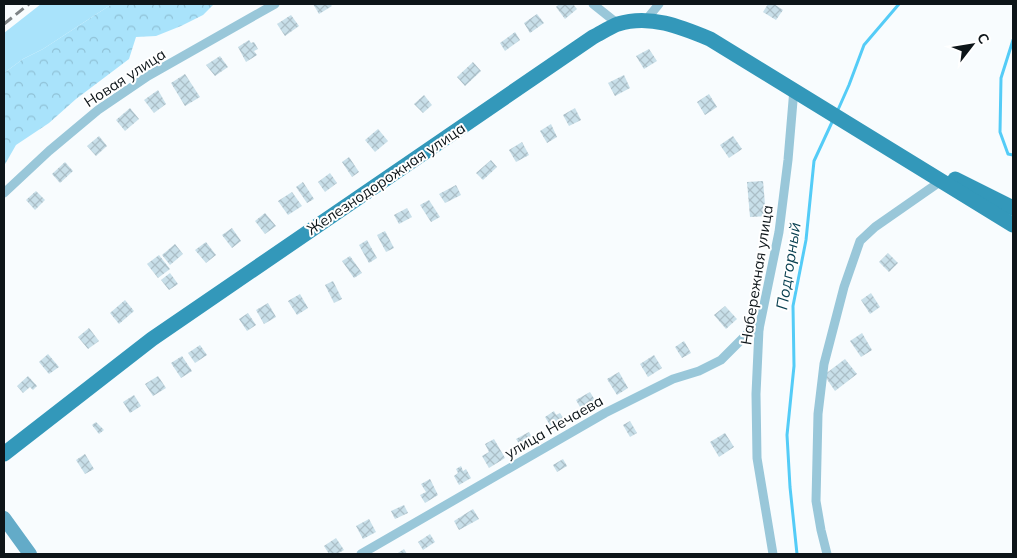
<svg xmlns="http://www.w3.org/2000/svg" width="1017" height="558" viewBox="0 0 1017 558" font-family="Mulish,sans-serif">
  <defs>
    <pattern id="forest-crowns" width="20" height="18" patternUnits="userSpaceOnUse" patternTransform="scale(1.25)"><rect width="20" height="18" fill="#a9e3fb"/><path d="M2 6a3 3 0 1 1 6 0M12 15a3 3 0 1 1 6 0" fill="none" stroke="#90c2d7"/></pattern>
    <pattern id="building-cross-hatch" width="8" height="8" patternUnits="userSpaceOnUse" patternTransform="scale(1.25)"><rect width="8" height="8" fill="#c8dfe9"/><path d="M0 0l8 8M0 8l8-8" fill="none" stroke="#abbec7"/></pattern>
  </defs>
  <rect width="100%" height="100%" fill="#f8fcfe"/>
  <polygon fill="#a9e3fb" points="41,4 112,4 43,49 23,59 4,73 4,33"/>
  <polygon fill="url(#forest-crowns)" points="112,4 214,4 203,15 181,26 156,36 136,37 129,59 76,99 49,123 16,145 4,166 4,73 23,59 43,49"/>
  <g fill="none" stroke-linecap="round" stroke-linejoin="round">
    <g stroke="#54ccf7" stroke-width="3">
      <polyline points="1013,40 1001,78 1000,132 1008,154 1013,155"/>
      <polyline points="837,112 849,85 864,45 899,4"/>
      <polyline points="797,554 790,487 787,435 794,366 793,306 806,240 814,161 833,120"/>
    </g>
  </g>
  <g fill="url(#building-cross-hatch)">
    <polygon points="313,4 330,4 332,6 319,14"/>
    <polygon points="559,4 573,4 577,9 565,19 556,7"/>
    <polygon points="768,4 774,4 783,10 776,20 763,12"/>
    <polygon points="537,14 544,23 530,33 524,23"/>
    <polygon points="291,15 299,26 285,36 277,24"/>
    <polygon points="515,32 520,40 505,51 500,43"/>
    <polygon points="249,40 251,43 254,42 258,49 254,51 257,55 246,62 238,47"/>
    <polygon points="649,49 657,61 644,69 636,56"/>
    <polygon points="220,56 228,67 215,76 206,65"/>
    <polygon points="473,62 481,71 465,86 457,77"/>
    <polygon points="185,74 200,97 185,106 171,83"/>
    <polygon points="624,75 630,88 615,96 608,83"/>
    <polygon points="158,90 166,104 154,113 144,100"/>
    <polygon points="709,94 717,107 705,115 697,102"/>
    <polygon points="424,95 432,105 423,113 414,104"/>
    <polygon points="130,108 139,119 125,131 116,120"/>
    <polygon points="575,108 581,120 569,126 563,115"/>
    <polygon points="551,124 557,137 547,143 540,131"/>
    <polygon points="378,129 388,141 375,152 365,140"/>
    <polygon points="99,136 107,146 96,156 87,146"/>
    <polygon points="733,136 742,149 729,158 720,145"/>
    <polygon points="522,142 529,155 516,162 509,150"/>
    <polygon points="349,157 359,172 352,177 342,162"/>
    <polygon points="491,160 497,167 483,180 476,173"/>
    <polygon points="65,162 73,171 60,183 52,174"/>
    <polygon points="330,173 337,183 325,192 318,182"/>
    <polygon points="763,181 766,216 750,217 747,182"/>
    <polygon points="303,182 314,199 307,203 296,187"/>
    <polygon points="456,185 461,195 445,203 439,194"/>
    <polygon points="36,191 45,200 35,210 26,200"/>
    <polygon points="292,192 302,206 288,215 278,201"/>
    <polygon points="429,200 440,217 431,222 420,205"/>
    <polygon points="407,208 412,217 399,224 394,215"/>
    <polygon points="265,213 276,226 265,234 255,221"/>
    <polygon points="232,228 241,241 232,248 222,235"/>
    <polygon points="385,231 394,248 386,252 377,235"/>
    <polygon points="367,240 377,258 369,263 359,245"/>
    <polygon points="206,242 216,255 206,263 195,250"/>
    <polygon points="175,244 183,254 170,265 162,255"/>
    <polygon points="888,253 898,263 889,272 879,262"/>
    <polygon points="159,255 170,269 158,278 147,264"/>
    <polygon points="350,256 362,273 354,278 342,261"/>
    <polygon points="170,273 178,284 169,290 161,280"/>
    <polygon points="333,281 342,299 334,303 325,285"/>
    <polygon points="871,293 880,307 870,314 861,300"/>
    <polygon points="300,294 308,308 297,315 288,301"/>
    <polygon points="125,300 134,311 119,324 110,313"/>
    <polygon points="268,303 276,317 264,324 256,310"/>
    <polygon points="725,306 737,319 726,329 714,315"/>
    <polygon points="248,313 256,325 247,331 239,319"/>
    <polygon points="89,328 99,341 88,349 78,337"/>
    <polygon points="862,333 872,350 861,357 850,341"/>
    <polygon points="684,341 691,353 682,358 675,347"/>
    <polygon points="200,345 207,355 195,363 188,353"/>
    <polygon points="48,354 59,367 49,374 39,362"/>
    <polygon points="654,355 662,368 648,377 640,364"/>
    <polygon points="182,356 192,371 181,378 171,363"/>
    <polygon points="845,359 857,374 835,391 824,375"/>
    <polygon points="619,372 628,388 617,395 607,379"/>
    <polygon points="28,376 37,386 33,390 30,387 23,393 17,386"/>
    <polygon points="158,376 166,388 153,396 145,384"/>
    <polygon points="590,392 598,405 584,414 576,400"/>
    <polygon points="134,395 141,406 130,413 123,402"/>
    <polygon points="554,411 556,415 560,413 566,422 553,430 545,417"/>
    <polygon points="630,421 637,433 630,437 623,425"/>
    <polygon points="96,422 104,430 99,434 92,425"/>
    <polygon points="529,432 534,441 522,448 516,439"/>
    <polygon points="725,433 734,447 719,457 710,442"/>
    <polygon points="494,439 505,458 489,468 482,456 489,452 485,444"/>
    <polygon points="85,454 94,469 85,474 76,460"/>
    <polygon points="563,459 567,466 557,472 553,465"/>
    <polygon points="461,466 463,471 466,469 471,478 459,485 454,476 458,473 456,469"/>
    <polygon points="430,479 438,495 425,503 420,495 426,492 421,484"/>
    <polygon points="404,505 408,513 395,519 391,511"/>
    <polygon points="473,509 479,519 459,530 454,521"/>
    <polygon points="369,519 376,532 363,539 356,526"/>
    <polygon points="430,534 435,542 423,550 418,542"/>
    <polygon points="336,538 344,550 337,554 329,554 324,546"/>
    <polygon points="404,549 407,554 399,554 398,553"/>
  </g>
  <g fill="none" stroke-linecap="round" stroke-linejoin="round">
    <g stroke="#99c7d9" stroke-width="9">
      <polyline points="593,4 618,24"/>
      <polyline points="646,20 659,4"/>
      <polyline points="4,193 49,151 98,110 148,76 275,4"/>
      <polyline points="361,554 605,413 673,379 699,371 721,360 751,330 759,329"/>
      <polyline points="773,554 757,458 756,394 759,329 779,232 788,160 794,89"/>
      <polyline points="827,554 821,530 816,501 818,414 824,364 844,287 860,241 875,227 941,181"/>
    </g>
    <polyline stroke="#63abc8" stroke-width="14" points="4,518 30,554"/>
    <g stroke="#3398ba" stroke-width="15">
      <polyline points="955,179 1013,208"/>
      <path d="M4,454L152,339L593,37C601,33 610,27 618,24C650,14 681,27 710,39L1013,225"/>
    </g>
    <polyline stroke="#7d8386" stroke-width="3" stroke-dasharray="10 5" stroke-linecap="butt" points="4,24 29,4"/>
  </g>
  <g text-anchor="middle" stroke-width="4" stroke-linejoin="round" paint-order="stroke">
    <g font-size="15" fill="#0d1519" stroke="#fff">
      <text transform="translate(125 78) rotate(-33)" y="5">Новая улица</text>
      <text transform="translate(386 179) rotate(-34)" y="5">Железнодорожная улица</text>
      <text transform="translate(757 275) rotate(-81)" y="5">Набережная улица</text>
      <text transform="translate(554 427) rotate(-30)" y="5">улица Нечаева</text>
    </g>
    <g font-size="16" font-style="italic" fill="#063e4f" stroke="#fff">
      <text transform="translate(788 266) rotate(-81)" y="6">Подгорный</text>
    </g>
  </g>
  <rect width="1017" height="558" fill="none" stroke="#0d1519" stroke-width="10"/>
  <g transform="translate(972 45) rotate(59)" stroke="#ffffff" stroke-width="4" paint-order="stroke">
  <path d="M0-4L9 19L0 12L-9 19Z" fill="#0d1519"/>
  <text y="-8" font-size="14" font-weight="bold" text-anchor="middle" fill="#0d1519">С</text>
  </g>
</svg>
